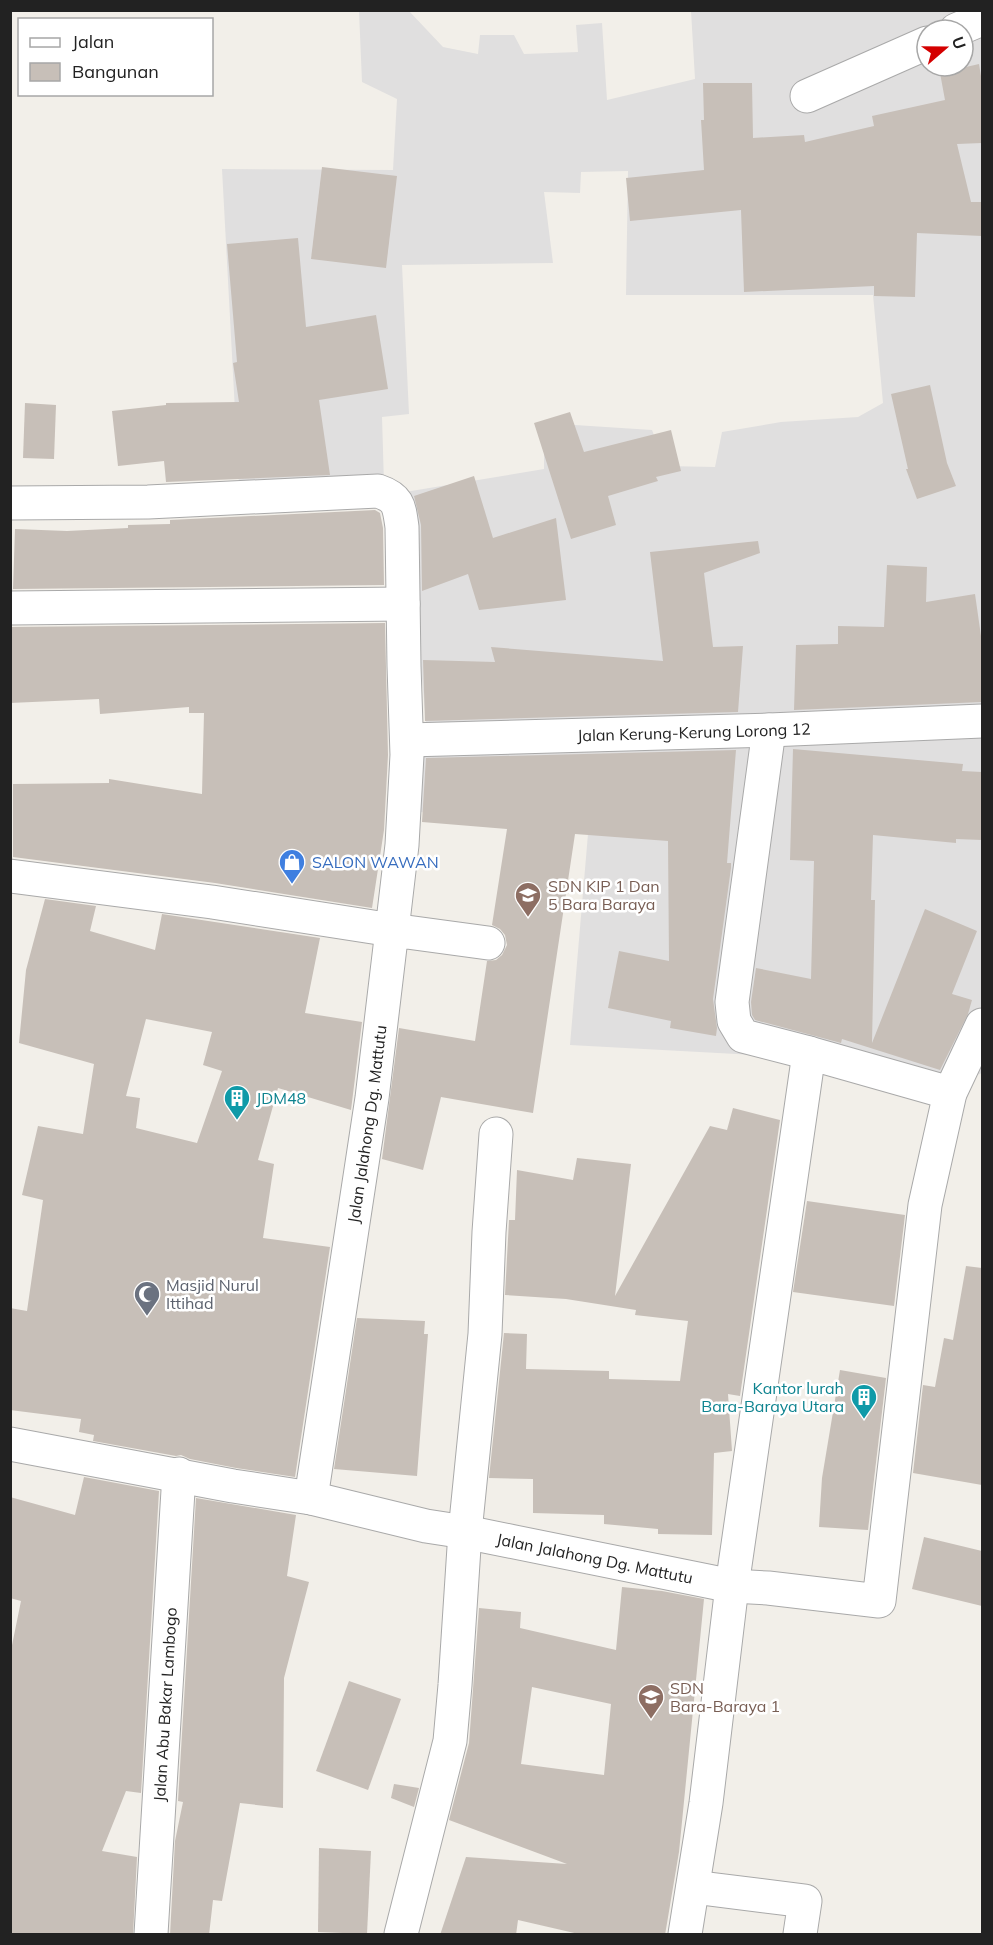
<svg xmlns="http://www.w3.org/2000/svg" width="993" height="1945" viewBox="0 0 993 1945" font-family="Mulish,sans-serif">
  <rect width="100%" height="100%" fill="#f2efe9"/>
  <path fill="#e0dfdf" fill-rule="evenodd" d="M359,11H409L443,47L478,54L480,35H514L524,54L578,52L576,25L602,23L607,100L695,79L691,11H982V1073L945,1088L790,1057L570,1045L588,834L413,811L426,722L405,492L544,469V423L652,430L666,466L715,467L722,432L781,422L858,417L883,403L873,295H626L628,171L581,172L580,193L544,192L553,263L402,265L409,414L382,417L384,484L240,504L222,169L393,170L397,99L362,82ZM927,30H963V66H927Z"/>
  <g fill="#c7bfb8" fill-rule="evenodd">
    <polygon points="979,64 982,82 982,143 957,144 971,202 982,202 982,236 917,233 915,297 874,296 874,286 744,292 741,210 630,221 626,178 704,170 701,120 704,120 703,83 752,83 753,138 804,135 805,142 874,126 872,116 945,100 940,73"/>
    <polygon points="322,167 397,176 386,268 311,259"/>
    <polygon points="298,238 306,327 376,315 388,389 319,400 330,475 166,482 164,461 118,466 112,411 166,405 166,403 239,402 233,363 237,362 227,244"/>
    <polygon points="930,385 947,463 956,486 917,499 906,469 908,469 891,394"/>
    <polygon points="25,403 56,405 54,459 23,458"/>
    <polygon points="570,412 584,452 671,430 681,471 656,477 658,481 608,496 616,525 571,539 534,423"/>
    <polygon points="474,476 493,538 556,518 566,600 479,610 468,574 422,591 421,525 414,496"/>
    <polygon points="375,510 380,513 383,528 384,585 13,589 15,529 67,531 128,528 128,525 170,524 170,520"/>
    <polygon points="758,541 760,553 704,573 713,647 743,646 738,712 425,721 423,660 495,662 491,647 663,661 650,552"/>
    <polygon points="887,565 927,567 926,602 975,594 982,643 982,702 794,710 796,645 838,644 838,626 884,627"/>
    <polygon points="385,623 388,755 384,830 372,908 215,883 13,857 13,784 109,783 109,779 202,794 204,713 189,713 189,707 100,714 99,699 10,703 11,627"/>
    <polygon points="793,749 963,764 962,771 982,772 982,840 956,839 956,843 873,835 871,900 875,900 872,1043 925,909 977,931 952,994 972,1000 968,1014 940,1070 842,1039 841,1043 755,1020 752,1015 751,1002 756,968 811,979 814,861 790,860"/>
    <polygon points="736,750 727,863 731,863 731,868 713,999 717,1028 716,1036 670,1028 671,1021 608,1008 619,951 669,961 668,841 575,834 533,1113 441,1097 423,1170 382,1159 399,1028 475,1041 487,961 496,960 502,955 507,945 505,935 500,929 492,925 507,829 422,822 426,758"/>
    <path d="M45,899L96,906L90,931L155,950L162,914L320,938L305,1013L362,1022L351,1110L278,1088L258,1160L274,1164L263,1238L330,1247L295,1477L236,1468L190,1459L181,1455L176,1456L93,1441L94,1435L79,1432L81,1419L10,1410V1308L27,1311L43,1200L22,1195L38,1126L83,1134L94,1064L19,1043L26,970ZM146,1019L212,1032L203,1065L222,1071L197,1143L136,1128L140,1098L126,1096Z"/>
    <polygon points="733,1108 780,1120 740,1396 728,1394 732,1451 714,1453 712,1535 658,1534 658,1529 604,1524 604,1515 533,1513 533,1479 489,1478 504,1333 527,1334 526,1369 609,1371 609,1379 680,1381 688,1321 635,1315 636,1310 566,1299 505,1295 509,1220 515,1220 517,1170 573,1180 577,1158 631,1164 615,1296 710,1126 727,1130"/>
    <polygon points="807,1201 905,1215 894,1306 793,1292"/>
    <polygon points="966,1266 982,1268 982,1485 913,1473 923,1385 935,1387 944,1338 953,1340"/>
    <polygon points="357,1318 425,1321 424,1334 428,1334 417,1476 334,1469"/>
    <polygon points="840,1370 886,1378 868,1530 819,1527 822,1478"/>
    <polygon points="84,1477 159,1491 141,1793 126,1791 102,1851 137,1857 133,1935 10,1935 10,1655 21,1601 10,1598 10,1497 75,1515"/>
    <polygon points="196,1498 296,1515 287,1576 309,1582 284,1678 283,1808 240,1803 222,1901 213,1900 209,1935 170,1935 175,1841 183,1802 178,1801"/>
    <polygon points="924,1537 982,1551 982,1606 912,1589"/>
    <path d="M622,1587L662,1591L704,1599L679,1852L665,1935H583L518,1920L516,1935H440L466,1857L567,1864L449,1820L469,1743L479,1608L521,1612L520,1628L616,1650ZM532,1687L611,1704L604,1775L521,1764Z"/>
    <polygon points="349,1681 401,1699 368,1790 316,1771"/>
    <polygon points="394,1784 419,1788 414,1807 391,1798"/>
    <polygon points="319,1848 371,1851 367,1934 318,1932"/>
  </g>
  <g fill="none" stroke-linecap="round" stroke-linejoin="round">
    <g stroke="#a9a9a9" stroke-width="35">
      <g id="street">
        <polyline points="956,30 982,19"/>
        <polyline points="807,96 927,43"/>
        <path d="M10,503L148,502L378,491C399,498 399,506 402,527L404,666L407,755L402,845L392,930L212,902L10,876"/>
        <polyline points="10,608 403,604"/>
        <polyline points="769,730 732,1002 734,1021 743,1036 809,1053"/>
        <path id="s1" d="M408,740L769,730L982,721"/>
        <path id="s2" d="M10,1444L233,1486L311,1498L426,1526L465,1532L732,1586L768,1588L879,1601L925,1205L950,1093L982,1025"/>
        <path id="s3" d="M311,1498L372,1098L392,930L488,943"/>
        <polyline points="693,1887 805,1901 800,1934"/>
        <path id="s4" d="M151,1934L179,1474"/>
        <polyline points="401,1934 450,1741 455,1685 465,1532 485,1334 489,1232 496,1134"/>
        <polyline points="685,1934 706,1803 732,1586 809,1053 950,1093"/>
      </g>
    </g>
    <use href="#street" stroke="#fff" stroke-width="33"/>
  </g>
  <defs>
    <g id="shop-pin" transform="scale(1.35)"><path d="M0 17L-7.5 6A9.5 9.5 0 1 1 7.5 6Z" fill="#3f7fe0" stroke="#fff"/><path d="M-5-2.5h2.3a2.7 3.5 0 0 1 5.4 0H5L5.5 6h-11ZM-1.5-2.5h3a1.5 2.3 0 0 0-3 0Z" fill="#fff"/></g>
    <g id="school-pin" transform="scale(1.35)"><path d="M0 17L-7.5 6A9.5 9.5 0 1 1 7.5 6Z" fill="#8d6e63" stroke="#fff"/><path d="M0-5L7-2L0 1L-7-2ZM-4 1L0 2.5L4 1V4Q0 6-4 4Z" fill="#fff"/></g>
    <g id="building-pin" transform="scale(1.35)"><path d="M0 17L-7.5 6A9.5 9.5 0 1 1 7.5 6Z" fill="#0f9aa8" stroke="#fff"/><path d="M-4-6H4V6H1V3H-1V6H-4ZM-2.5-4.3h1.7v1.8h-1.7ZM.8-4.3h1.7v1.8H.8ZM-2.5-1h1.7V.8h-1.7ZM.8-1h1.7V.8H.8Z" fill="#fff"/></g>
    <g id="mosque-pin" transform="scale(1.35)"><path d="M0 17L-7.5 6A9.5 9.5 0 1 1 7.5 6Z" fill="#6b7280" stroke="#fff"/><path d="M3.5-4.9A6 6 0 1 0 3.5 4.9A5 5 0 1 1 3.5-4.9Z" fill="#fff"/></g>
  </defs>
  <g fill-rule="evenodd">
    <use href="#shop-pin" x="292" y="862"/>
    <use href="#school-pin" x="528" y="895"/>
    <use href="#building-pin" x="237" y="1098"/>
    <use href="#mosque-pin" x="147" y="1294"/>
    <use href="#building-pin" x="864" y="1397"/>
    <use href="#school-pin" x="651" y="1697"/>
  </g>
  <g text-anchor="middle" stroke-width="5" stroke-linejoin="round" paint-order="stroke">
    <g font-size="16" fill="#222" stroke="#fff">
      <text dy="6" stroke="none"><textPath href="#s1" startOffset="286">Jalan Kerung-Kerung Lorong 12</textPath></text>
      <text dy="6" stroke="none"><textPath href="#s3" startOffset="378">Jalan Jalahong Dg. Mattutu</textPath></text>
      <text dy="6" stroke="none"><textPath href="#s2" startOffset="596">Jalan Jalahong Dg. Mattutu</textPath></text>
      <text dy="6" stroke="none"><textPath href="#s4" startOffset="230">Jalan Abu Bakar Lambogo</textPath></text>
    </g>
    <g font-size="16" fill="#366cbe" stroke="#fff" text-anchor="start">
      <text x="312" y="868">SALON WAWAN</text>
    </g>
    <g font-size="16" fill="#785e54" stroke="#fff" text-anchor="start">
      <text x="548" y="892">SDN KIP 1 Dan<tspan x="548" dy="18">5 Bara Baraya</tspan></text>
      <text x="670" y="1694">SDN<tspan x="670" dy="18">Bara-Baraya 1</tspan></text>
    </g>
    <g font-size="16" fill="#0d838f" stroke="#fff" text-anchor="start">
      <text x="256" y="1104">JDM48</text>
      <text x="844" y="1394" text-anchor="end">Kantor lurah<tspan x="844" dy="18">Bara-Baraya Utara</tspan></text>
    </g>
    <g font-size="16" fill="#5b616d" stroke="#fff" text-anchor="start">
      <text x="166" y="1291">Masjid Nurul<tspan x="166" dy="18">Ittihad</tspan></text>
    </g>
  </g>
  <rect width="993" height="1945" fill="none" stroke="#222222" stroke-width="24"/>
  <rect x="18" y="18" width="195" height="78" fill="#ffffff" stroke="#a7a7a7" stroke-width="1.5"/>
  <rect x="30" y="38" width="30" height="9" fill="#ffffff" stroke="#a7a7a7" stroke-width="1.5"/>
  <text x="72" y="48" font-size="18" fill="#222222">Jalan</text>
  <rect x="30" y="63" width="30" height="18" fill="#c7bfb8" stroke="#a7a7a7" stroke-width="1.5"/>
  <text x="72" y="78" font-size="18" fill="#222222">Bangunan</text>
  <g transform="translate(945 48) rotate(70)"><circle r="28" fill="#ffffff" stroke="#a7a7a7" stroke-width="1.5"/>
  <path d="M0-4.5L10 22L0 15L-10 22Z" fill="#d40000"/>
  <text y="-9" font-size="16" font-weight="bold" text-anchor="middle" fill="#222222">U</text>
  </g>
</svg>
